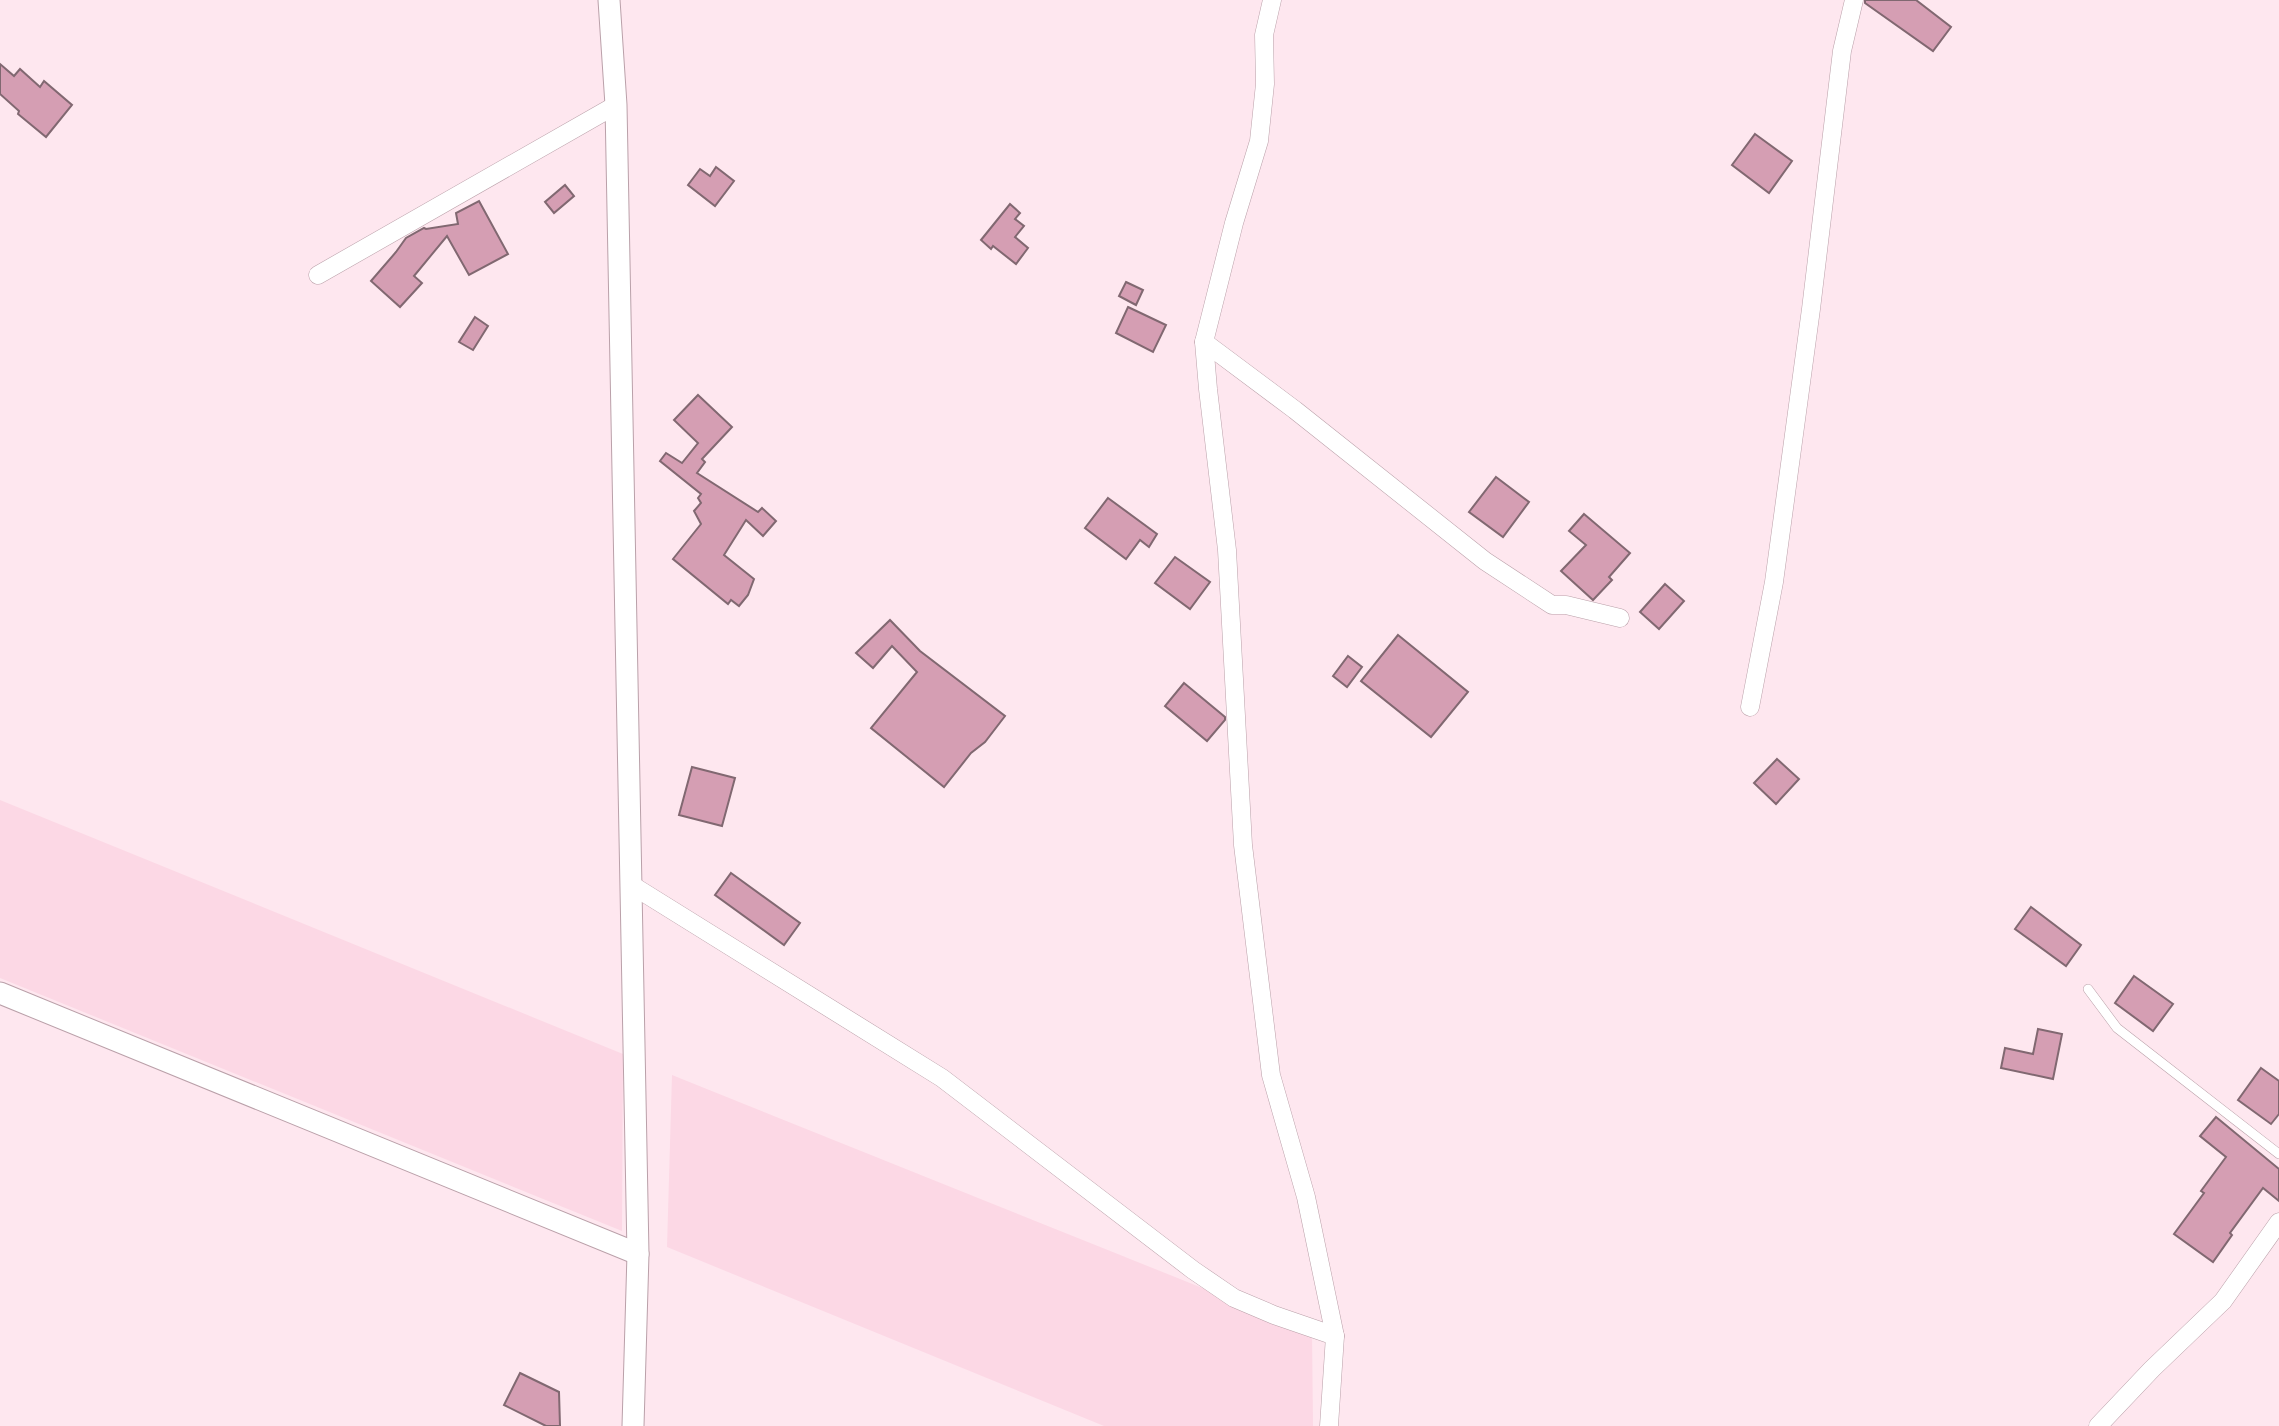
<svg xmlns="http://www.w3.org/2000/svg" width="2279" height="1426" viewBox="0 0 2279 1426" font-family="Bitter,serif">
  <rect width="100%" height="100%" fill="#fee7ef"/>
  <g fill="#fcd8e5">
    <polygon points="0,800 623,1054 622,1231 0,978"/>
    <polygon points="672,1075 1312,1332 1313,1426 1104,1426 667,1247"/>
  </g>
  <g fill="#d59eb3" stroke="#816871" stroke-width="2">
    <polygon points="1865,0 1916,0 1951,27 1933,51 1865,3"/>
    <polygon points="0,64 14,76 20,69 40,87 44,81 72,105 46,137 18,114 19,111 0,94"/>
    <polygon points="1755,134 1792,161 1769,193 1732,165"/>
    <polygon points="716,167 734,181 715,206 688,185 700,169 710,176"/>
    <polygon points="565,185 574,196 554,213 545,202"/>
    <polygon points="479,201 508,254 469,275 447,236 414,276 422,283 400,307 371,281 396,252 406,238 424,228 426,229 458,224 456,213"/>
    <polygon points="1010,204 1020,213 1015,219 1024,226 1015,237 1028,248 1016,264 993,246 991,249 981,240"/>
    <polygon points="1126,282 1143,290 1136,305 1119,296"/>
    <polygon points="1128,307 1166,325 1153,352 1116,333"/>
    <polygon points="475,317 488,326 473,350 459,342"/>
    <polygon points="698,395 732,427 702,459 705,462 697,473 758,512 762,508 776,521 763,536 746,520 724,555 754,579 748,595 739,606 731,600 728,604 673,559 701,524 694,511 701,503 698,498 701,494 660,461 666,453 682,463 698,443 674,420"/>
    <polygon points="1496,477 1529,502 1503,537 1469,512"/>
    <polygon points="1108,498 1157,534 1149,547 1140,540 1126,559 1085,528"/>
    <polygon points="1584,514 1630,553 1609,577 1612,580 1593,600 1561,571 1586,545 1569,531"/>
    <polygon points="1175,557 1210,582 1190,609 1155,583"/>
    <polygon points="1665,584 1684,601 1659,629 1640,612"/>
    <polygon points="890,620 920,651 1005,716 985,742 971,753 944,787 871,728 917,672 892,646 873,668 856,653"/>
    <polygon points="1398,635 1468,692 1431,737 1361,681"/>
    <polygon points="1348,656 1362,667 1347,687 1333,676"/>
    <polygon points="1184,683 1225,717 1225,720 1207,741 1165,706"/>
    <polygon points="1777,759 1799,779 1776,804 1754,783"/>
    <polygon points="692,767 735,778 722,826 679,815"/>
    <polygon points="731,873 800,923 784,945 715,895"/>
    <polygon points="2031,907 2081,945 2066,966 2015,929"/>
    <polygon points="2134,976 2173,1004 2153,1031 2115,1003"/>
    <polygon points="2038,1029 2062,1034 2053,1079 2001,1068 2005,1048 2033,1054"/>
    <polygon points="2261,1068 2279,1081 2279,1114 2271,1124 2238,1100"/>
    <polygon points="2216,1117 2279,1169 2279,1201 2263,1188 2230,1233 2232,1235 2213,1262 2174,1234 2204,1193 2201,1191 2226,1157 2200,1136"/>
    <polygon points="520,1373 559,1392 560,1426 546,1426 504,1405"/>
  </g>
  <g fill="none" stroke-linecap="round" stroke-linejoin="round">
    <g stroke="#baa0a9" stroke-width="10">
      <polyline id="service" points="2088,989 2117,1028 2279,1154"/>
    </g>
    <g stroke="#baa0a9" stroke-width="19">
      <g id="minor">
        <polyline points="1272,0 1264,35 1265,84 1259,141 1234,223 1204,342 1208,389 1227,550 1243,845 1271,1075 1306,1197 1335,1336 1329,1426"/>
        <polyline points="318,275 616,105"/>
        <polyline points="1204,342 1295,410 1485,561 1552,605 1566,605 1620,618"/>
        <polyline points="1750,707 1774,582 1811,309 1842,51 1854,0"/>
        <polyline points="630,884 942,1078 1193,1270 1234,1298 1274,1315 1335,1336"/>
        <polyline points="2098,1426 2152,1369 2223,1301 2279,1222"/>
      </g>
    </g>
    <g stroke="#baa0a9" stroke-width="23">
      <g id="tertiary">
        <polyline points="609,0 616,105 638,1254 633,1426"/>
        <polyline points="0,993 638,1254"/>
      </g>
    </g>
    <use href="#service" stroke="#fff" stroke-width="9"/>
    <use href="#minor" stroke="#fff" stroke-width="18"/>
    <use href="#tertiary" stroke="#fff" stroke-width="21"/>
  </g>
</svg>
